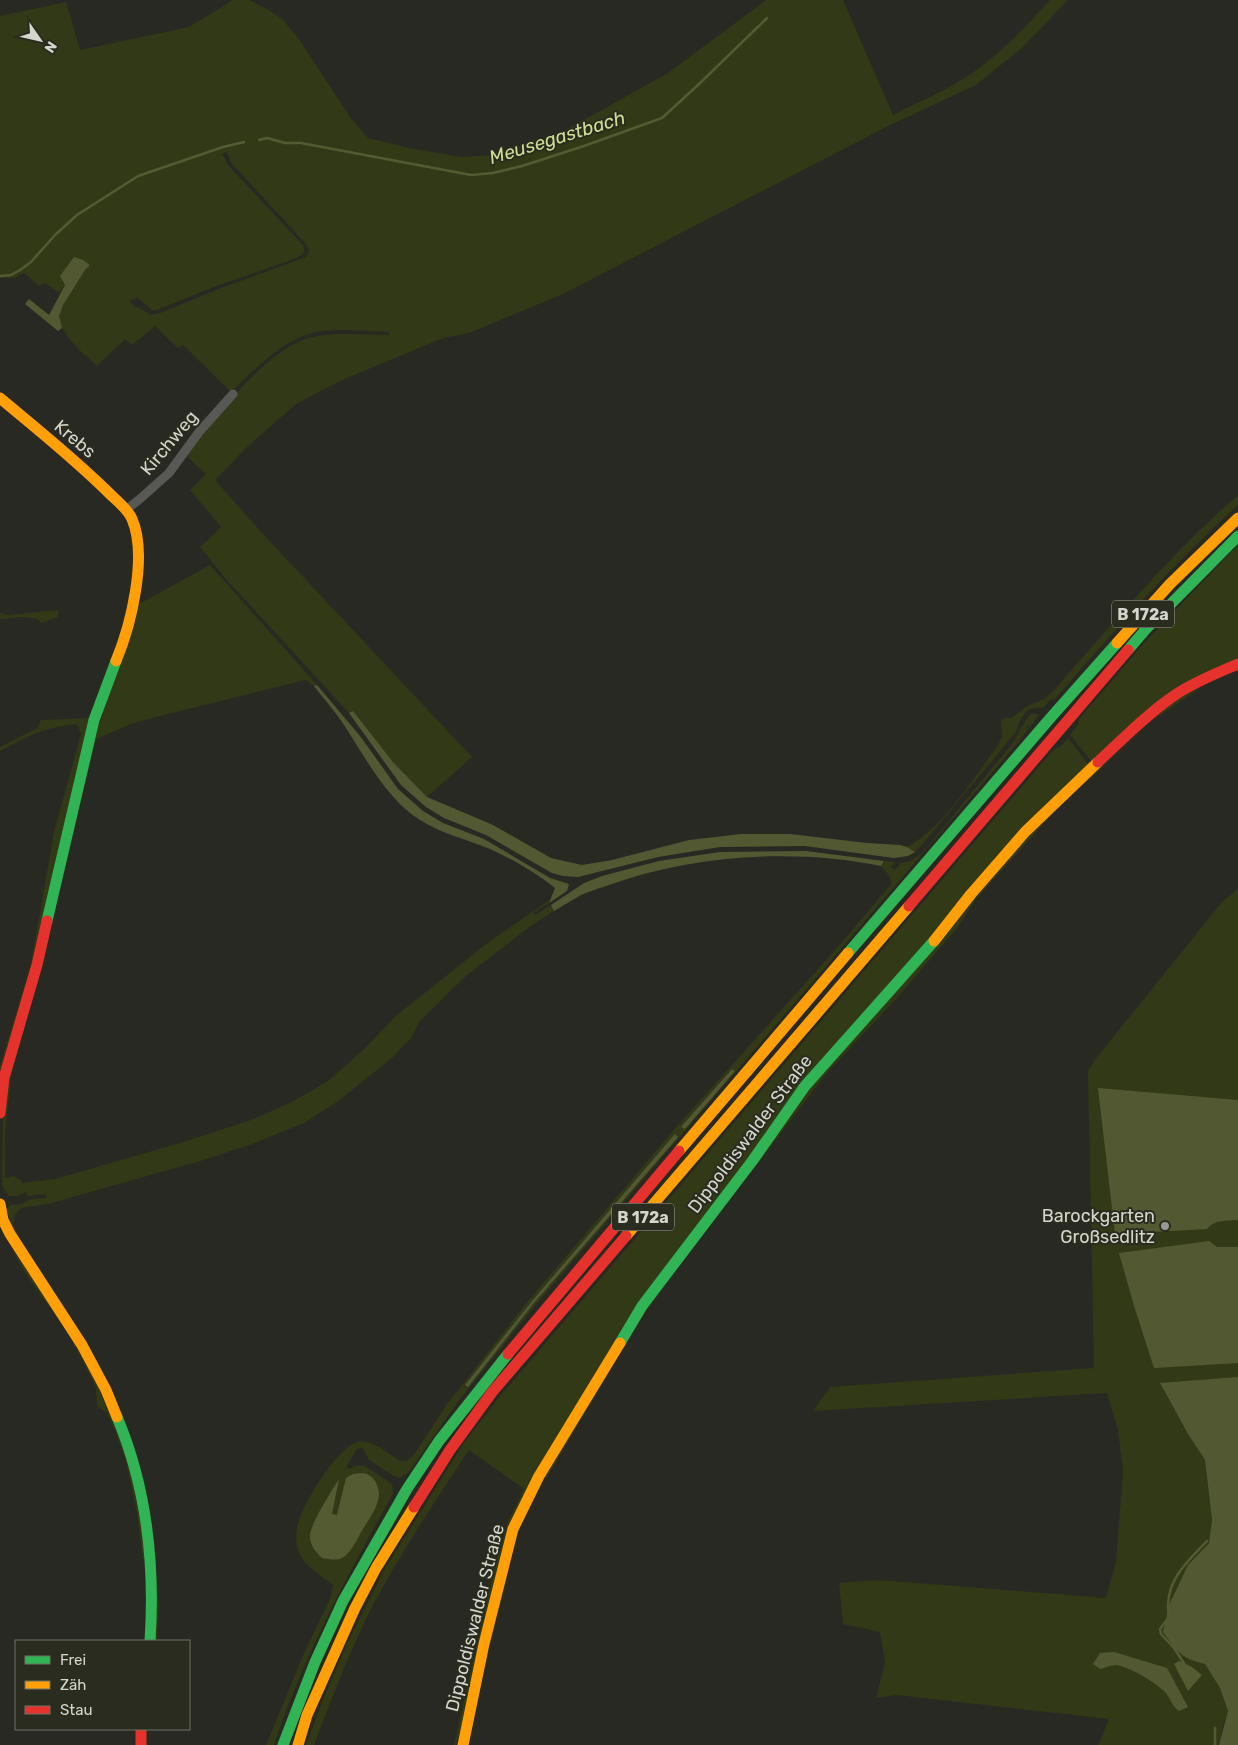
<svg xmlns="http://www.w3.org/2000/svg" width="1238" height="1745" viewBox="0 0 1238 1745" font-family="Rubik,sans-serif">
  <rect width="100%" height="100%" fill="#282922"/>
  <g fill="#323916" fill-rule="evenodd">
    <path d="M233,0H249L269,10L283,20L299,39L350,117L368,138L414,149L462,157L493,155L562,132L668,73L766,0H843L893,115C920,101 950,89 975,71C1003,51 1026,26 1050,0H1068L1023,47L976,85L888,126L563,294L469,333L443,338L340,381L296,404L245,449L215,480L264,535L472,757L427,797L393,762L353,711L349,713L225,578L200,547L221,527L190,490L206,474L185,455C215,418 266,348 312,337C336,331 364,335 389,335V332C366,332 334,327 312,333C279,342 255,370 231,392L183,345L178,348L155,326L132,345L125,339L97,366C85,355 60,334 59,317C58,305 79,280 85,270L90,265L83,260L59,293L45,283L39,286L24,273L15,278H0V16L66,2L80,50L189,27ZM227,152L231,163L306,244L309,251L306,257L221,288L160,313L151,315L138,307H135L129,301L138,298L152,310H157L219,285L297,258L305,252L303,245L229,166L222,154Z"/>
    <path d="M1238,495V505C1172,565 1113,632 1055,699H1051L1043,708C1024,706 1022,717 1016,732L921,846L915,852L907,847C944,827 973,779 998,745L1002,737L1001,722L1004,718H1011L1027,706L1044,699L1054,690C1113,623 1170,554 1238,495Z"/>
    <polygon points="1238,545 1238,659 1092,762 1070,735 1078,725 1079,719 1146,641"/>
    <polygon points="210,565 317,685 314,686 306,680 160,716 131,724 96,739 11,1077 5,1132 5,1178 14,1176 21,1180 22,1183 55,1179 180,1143 251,1120 292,1102 328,1081 362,1051 397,1015 486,944 548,901 549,903 534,912 535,915 551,905 554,911 532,925 466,976 420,1021 411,1038 393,1057 337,1102 304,1123 252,1144 204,1160 48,1204 21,1208 15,1214 13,1224 24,1247 125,1421 159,1603 157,1641 154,1641 156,1604 123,1424 29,1261 6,1210 10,1205 21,1204 31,1199 46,1198 46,1194 28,1196 26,1192 17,1196 9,1196 2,1186 3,1109 87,763 137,605"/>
    <polygon points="58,610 58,617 41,623 38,619 23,617 0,619 0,613 8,615"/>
    <polygon points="1202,687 1156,718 1055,811 976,899 958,927 896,999 826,1074 672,1275 640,1320 547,1477 543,1477 638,1320 807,1092 1025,836 1178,698"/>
    <path d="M1032,713L1039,715L1030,727L1028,725L1026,726L1029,728L1021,739L538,1302L460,1399L408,1473L399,1478L392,1475L369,1460L362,1447L356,1450L347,1466L348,1469L356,1466H365L388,1481V1483L390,1482L395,1490L392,1487L393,1494C347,1575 304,1656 274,1745H266L304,1653L330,1599L333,1585C321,1575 303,1566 298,1550C295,1541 296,1529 299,1520C305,1501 338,1446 358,1442C372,1439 389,1454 400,1461H406L413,1456L447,1404L528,1301L679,1124L844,940L892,883L888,874L881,866L884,861L895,862L891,867L895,870L901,863L911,861L923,852L1011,745C1018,736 1025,718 1032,713ZM732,1069L735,1071L684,1129L682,1127ZM675,1135L677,1137L534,1303L467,1387L465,1385L532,1301ZM338,1480L331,1515H337L310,1534L321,1509Z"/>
    <path d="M91,718L34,963L0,1082V1066L31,964L54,832L81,734L77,724C44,727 29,736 0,751V747L37,728L41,720Z"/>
    <path d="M1068,738L1088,764L732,1182L530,1486L456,1745H454L495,1566L508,1522L524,1489L469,1450C435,1501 402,1551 373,1605C350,1650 332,1698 314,1745H306L325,1695L346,1646L383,1572L463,1444L501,1395L1054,749L1060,747Z"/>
    <polygon points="1238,888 1238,1383 1163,1389 1188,1434 1205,1460 1212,1520 1209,1543 1188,1565 1193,1661 1205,1664 1220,1688 1228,1711 1223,1725 1219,1745 1098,1745 1109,1719 897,1695 876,1698 885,1662 880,1632 843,1624 839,1583 879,1580 1106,1598 1116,1561 1123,1472 1118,1430 1107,1393 813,1411 830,1387 1094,1368 1088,1071 1097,1057 1222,902"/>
    <polygon points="9,1244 86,1358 129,1462 147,1556 143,1559 137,1513 126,1461 115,1430 107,1413 97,1406 96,1387 82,1359 65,1329 24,1271"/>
  </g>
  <g fill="#525932">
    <polygon points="74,257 83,260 90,265 85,270 63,305 59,316 62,328 58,331 25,304 29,299 49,315 65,285 60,276"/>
    <path d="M317,685L360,736L398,789L423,811L443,823L484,839L550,878L569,884L567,891L549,903L555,888C536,873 512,859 490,849C466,839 442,834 420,820C386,799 364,755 342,722C334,710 323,698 314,686Z"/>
    <polygon points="353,711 393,762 427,797 493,825 551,858 582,865 612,860 689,840 741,834 790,834 867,843 900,845 907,847 915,852 908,856 894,858 805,846 720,847 658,857 578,877 563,876 552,873 486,835 444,818 426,807 401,785 349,713"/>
    <path d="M806,851L884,861L881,866C794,848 692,855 609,885C600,888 590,891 581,895C572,900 563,906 554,911L551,905L584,883L602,876L659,861L720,852Z"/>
    <polygon points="732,1069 735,1071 685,1129 681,1127"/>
    <path d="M1098,1088L1238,1100V1220C1227,1221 1215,1219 1207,1229L1115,1234Z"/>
    <polygon points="675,1134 678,1137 534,1303 468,1387 465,1385 532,1301"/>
    <polygon points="1209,1241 1217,1247 1238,1247 1238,1363 1154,1368 1135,1309 1119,1253"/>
    <path d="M1238,1377V1745H1219L1228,1711L1220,1688L1205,1664C1180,1658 1177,1651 1163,1632L1170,1603L1188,1565L1209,1543L1212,1520L1205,1460L1188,1434L1160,1383Z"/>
    <path d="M1114,1652L1167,1668L1188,1707L1179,1711C1172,1706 1171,1699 1165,1692C1155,1682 1130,1667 1116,1665C1111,1665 1105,1668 1100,1669L1093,1664L1100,1653Z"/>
  </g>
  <g fill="#545b32">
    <path d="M360,1473C367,1473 373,1476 376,1483C385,1499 371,1515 363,1529C357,1539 352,1552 342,1558C336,1561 329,1559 322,1558C316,1552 309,1544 310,1535C311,1523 332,1490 339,1479L332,1514L337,1515L346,1478L353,1474Z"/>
    <polygon points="1179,1661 1192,1667 1202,1675 1188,1691 1174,1664"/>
  </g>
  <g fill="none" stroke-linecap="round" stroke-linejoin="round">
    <g stroke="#545b32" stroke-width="2.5">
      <polyline points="259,140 267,138 285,143 301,143 471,175 493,173 522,166 584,146 662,118 698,85 767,18"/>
      <polyline points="0,276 11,275 20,270 31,262 55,235 77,215 138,176 223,147 244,142"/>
      <path d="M1185,1665L1174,1648L1161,1634L1160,1629L1169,1617C1163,1583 1185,1564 1207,1541"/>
      <polyline points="1215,1728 1215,1745"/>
    </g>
    <polyline stroke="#585855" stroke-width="9" points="126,510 141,498 169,473 199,432 233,394"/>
    <g stroke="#30b455" stroke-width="11">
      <polyline points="1128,650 1146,629 1238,536"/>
      <polyline points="47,921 94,720 116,661"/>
      <polyline points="848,953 1053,715 1117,643"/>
      <polyline points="620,1343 642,1306 753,1160 805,1086 934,941"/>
      <path d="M117,1417C147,1488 155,1565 150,1641"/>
      <polyline points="283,1745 315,1662 343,1601 407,1489 439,1441 508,1354"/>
    </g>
    <g stroke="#ff9f0a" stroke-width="11">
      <path d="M0,398C37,429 75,459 110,494C117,501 128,509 132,519C148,556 131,625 116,661"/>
      <polyline points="1117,643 1170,584 1238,518"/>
      <polyline points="934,941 971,894 1025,832 1098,762"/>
      <polyline points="679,1151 848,953"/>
      <polyline points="0,1204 3,1220 10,1234 82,1345 106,1390 117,1417"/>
      <polyline points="626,1236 909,906"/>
      <polyline points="298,1745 307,1715 355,1608 376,1568 414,1507"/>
      <polyline points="463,1745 484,1644 513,1529 539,1476 620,1343"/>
    </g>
    <g stroke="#e5322d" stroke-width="11">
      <path d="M1098,762C1123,739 1147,714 1175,695C1194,682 1217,673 1238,664"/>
      <polyline points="909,906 1128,650"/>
      <polyline points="0,1113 4,1078 37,965 47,921"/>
      <polyline points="508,1354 679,1151"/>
      <polyline points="414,1507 450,1450 493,1391 626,1236"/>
      <polyline points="141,1729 141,1745"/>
    </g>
  </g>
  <circle fill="#989992" stroke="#2a2c1f" stroke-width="2" cx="1165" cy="1226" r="5"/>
  <g text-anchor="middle" stroke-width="4" stroke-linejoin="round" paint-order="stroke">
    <g fill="#2a2c1f" stroke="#a1a39a" stroke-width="1">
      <rect x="1112" y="600.5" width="62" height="27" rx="4"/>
      <rect x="612" y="1203.5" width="62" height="27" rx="4"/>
    </g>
    <g font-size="16" font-weight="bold" fill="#d4d6ce">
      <text x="1143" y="620">B 172a</text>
      <text x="643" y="1223">B 172a</text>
    </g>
    <g font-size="18" fill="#d4d6ce" stroke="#2a2c1f">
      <text transform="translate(75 439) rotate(40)" y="6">Krebs</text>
      <text transform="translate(169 443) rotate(-50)" y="6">Kirchweg</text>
      <text transform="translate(750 1134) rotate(-53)" y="6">Dippoldiswalder Straße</text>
      <text transform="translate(475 1618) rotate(-76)" y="6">Dippoldiswalder Straße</text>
    </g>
    <g font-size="18" fill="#d4d6ce" stroke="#2a2c1f" text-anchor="end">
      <text x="1155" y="1222">Barockgarten<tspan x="1155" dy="21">Großsedlitz</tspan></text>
    </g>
    <g font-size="19" font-style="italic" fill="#cfde95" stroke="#2a2c1f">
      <text transform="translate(557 137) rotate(-17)" y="7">Meusegastbach</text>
    </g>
  </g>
  <rect x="15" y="1640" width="175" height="90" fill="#2a2c1f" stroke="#6e7065"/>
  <rect x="25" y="1656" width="25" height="8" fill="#30b455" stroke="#6e7065"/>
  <text x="60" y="1665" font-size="15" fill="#d4d6ce">Frei</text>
  <rect x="25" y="1681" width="25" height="8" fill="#ff9f0a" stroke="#6e7065"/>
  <text x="60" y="1690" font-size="15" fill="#d4d6ce">Zäh</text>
  <rect x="25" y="1706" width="25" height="8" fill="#e5322d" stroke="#6e7065"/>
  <text x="60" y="1715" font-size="15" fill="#d4d6ce">Stau</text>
  <g transform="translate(40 40) rotate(124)" stroke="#2a2c1f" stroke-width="4" paint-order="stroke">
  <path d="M0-4L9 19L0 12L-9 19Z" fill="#d4d6ce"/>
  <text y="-8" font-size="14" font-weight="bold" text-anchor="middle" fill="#d4d6ce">N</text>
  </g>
</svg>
